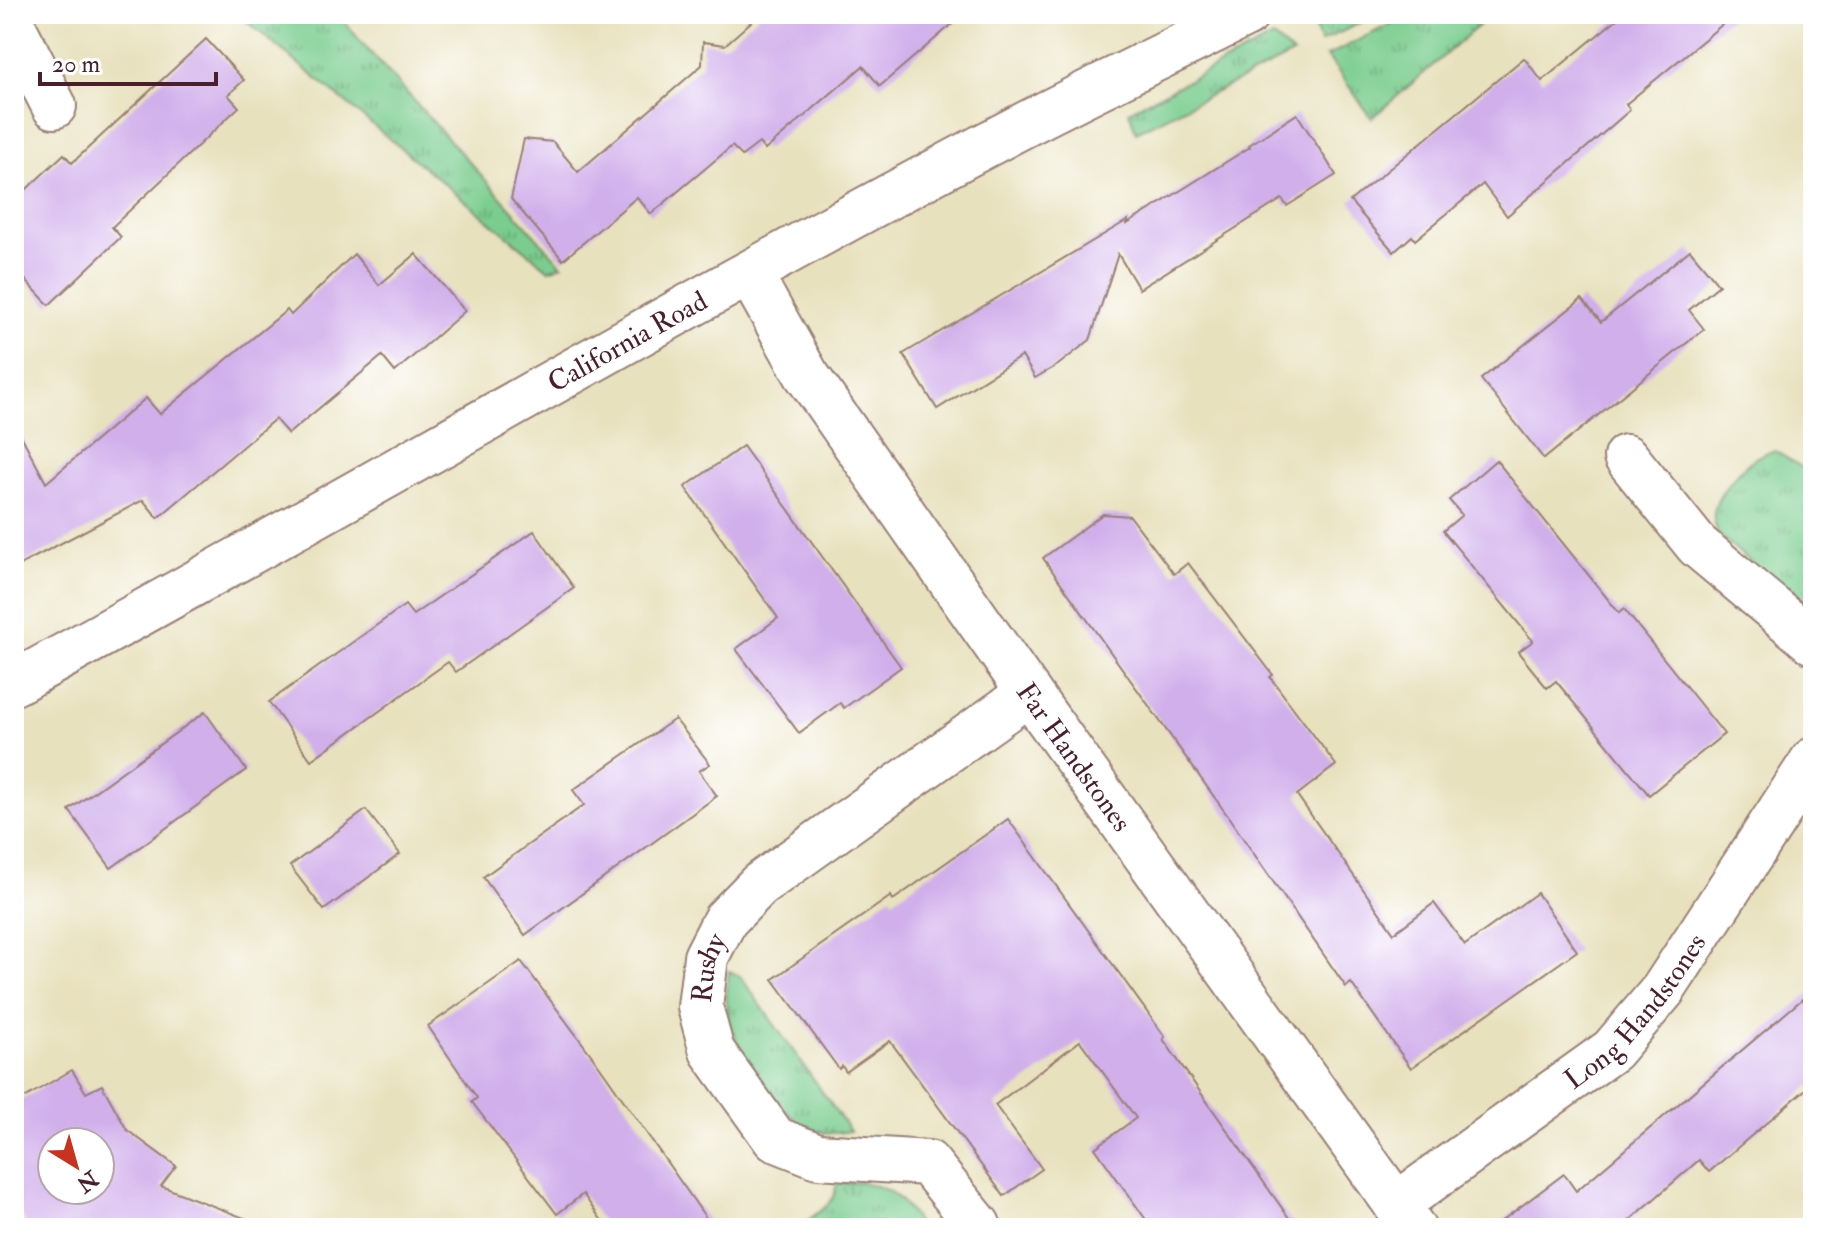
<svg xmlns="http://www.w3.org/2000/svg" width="1827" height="1242" viewBox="0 0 1827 1242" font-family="'IM FELL Double Pica',serif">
  <defs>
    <pattern id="grass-tufts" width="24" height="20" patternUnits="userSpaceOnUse" patternTransform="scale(2)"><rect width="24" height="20" fill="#7acd8f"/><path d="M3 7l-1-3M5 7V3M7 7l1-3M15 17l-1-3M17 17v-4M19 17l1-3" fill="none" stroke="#66a675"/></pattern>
  </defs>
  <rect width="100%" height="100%" fill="#fff"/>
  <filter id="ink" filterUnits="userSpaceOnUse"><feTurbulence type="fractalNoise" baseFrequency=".0125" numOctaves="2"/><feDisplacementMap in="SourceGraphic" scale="16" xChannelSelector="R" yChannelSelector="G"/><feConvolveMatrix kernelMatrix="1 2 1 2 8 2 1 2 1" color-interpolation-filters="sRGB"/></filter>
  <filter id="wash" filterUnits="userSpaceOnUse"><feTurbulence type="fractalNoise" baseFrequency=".006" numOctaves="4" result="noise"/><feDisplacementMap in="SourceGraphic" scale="32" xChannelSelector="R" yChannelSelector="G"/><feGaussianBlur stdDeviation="1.8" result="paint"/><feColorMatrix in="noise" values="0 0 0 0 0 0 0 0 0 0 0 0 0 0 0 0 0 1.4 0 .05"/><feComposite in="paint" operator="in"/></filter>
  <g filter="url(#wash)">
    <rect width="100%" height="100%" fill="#e8e1bd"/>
    <g fill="url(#grass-tufts)" stroke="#62765d" stroke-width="2">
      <polygon points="238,14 339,14 361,42 562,265 549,270"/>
      <polygon points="1322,14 1378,14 1321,42 1311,19"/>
      <polygon points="1410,14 1492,14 1372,118 1327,56"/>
      <polygon points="1273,37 1293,54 1136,132 1129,111"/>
      <path d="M1775,451L1813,474V613L1719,536C1716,528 1713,521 1714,512C1717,493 1746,461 1763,454C1767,452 1771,452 1775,451Z"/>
      <path d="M729,971L740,976L850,1131C835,1134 823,1134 808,1128C782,1115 736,1049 729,1020C725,1004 727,988 729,971Z"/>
      <path d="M862,1182C896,1189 903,1201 921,1228H806L804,1225C815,1211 835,1207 836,1186L839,1184Z"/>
    </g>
    <g id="blocks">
      <g fill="#d0afeb" fill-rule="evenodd">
        <polygon points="760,14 964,14 880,86 863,66 765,150 759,143 742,156 732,146 651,214 637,197 563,260 511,199 524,139 553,142 578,172 702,65 703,42 725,45"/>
        <polygon points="1623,14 1735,14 1626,104 1630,110 1507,216 1483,184 1415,240 1412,236 1394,252 1350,201 1524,58 1542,81"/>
        <polygon points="206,39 244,80 228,95 239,107 112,227 121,237 49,305 14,268 14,201 64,154 72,163"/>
        <polygon points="1297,114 1336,175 1287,206 1282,199 1139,289 1118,254 1090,340 1058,365 1035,378 1022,356 937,409 903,354 1128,220 1127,224 1250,147 1249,145"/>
        <polygon points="1690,250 1719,285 1689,310 1704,329 1544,459 1481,379 1582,299 1601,322"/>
        <polygon points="354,254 379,285 416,254 465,311 395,372 382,356 288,434 275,419 158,518 143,500 14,568 14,422 46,483 146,398 160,414 287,310 291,315"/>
        <polygon points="743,446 901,667 844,708 840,703 799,733 736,649 778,618 685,487"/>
        <polygon points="1496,460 1619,613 1624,609 1724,734 1649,795 1556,681 1547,688 1518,652 1533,641 1443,531 1462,515 1449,500"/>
        <polygon points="1103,514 1130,516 1174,574 1188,563 1273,675 1270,677 1336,765 1297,795 1394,933 1434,903 1465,945 1537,893 1577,951 1411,1068 1351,983 1346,987 1225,812 1043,558"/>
        <polygon points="534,531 574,588 456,672 448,662 311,760 269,702 405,605 413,615"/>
        <polygon points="205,712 246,770 111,868 69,810"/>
        <polygon points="675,719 710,764 699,771 717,796 525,935 483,877 584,805 573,790"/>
        <polygon points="366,810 400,854 324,910 290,866"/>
        <polygon points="1008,819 1165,1037 1163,1039 1296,1228 1152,1228 1095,1148 1136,1118 1080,1041 995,1105 1042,1169 1004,1196 890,1041 846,1072 842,1066 839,1069 773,979 891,896 893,900"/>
        <polygon points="521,961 598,1064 713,1228 607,1228 583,1194 557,1214 472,1102 477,1098 428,1026"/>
        <polygon points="1813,990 1813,1083 1709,1172 1699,1160 1621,1228 1492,1228 1564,1174 1576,1191"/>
        <path d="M72,1070L86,1093L102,1085L127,1130L176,1166L161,1186L260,1224L259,1228H29L14,1201V1104ZM52,1142H100V1190H52Z"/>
      </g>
    </g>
  </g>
  <g filter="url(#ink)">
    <use href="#blocks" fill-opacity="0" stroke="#998074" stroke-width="2"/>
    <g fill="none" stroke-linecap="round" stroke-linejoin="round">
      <g stroke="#998074" stroke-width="48">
        <g id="minor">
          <polyline points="14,28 54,106"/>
          <path id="s1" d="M750,274L806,374L1029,693L1413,1228"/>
          <polyline points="1626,457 1697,545 1813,642"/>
          <path id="s2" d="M14,683C351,500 680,305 1020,127C1095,88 1171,52 1247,14"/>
          <path id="s3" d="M1396,1205L1612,1050L1663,990L1813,760"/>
          <path id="s4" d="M978,1225L928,1163L818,1156L775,1139L712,1051L700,1007L706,957L725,920L759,885L1029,693"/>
        </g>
      </g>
      <use href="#minor" stroke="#fff" stroke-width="44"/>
    </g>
  </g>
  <g text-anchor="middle" stroke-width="7" stroke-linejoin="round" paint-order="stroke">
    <g font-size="28" fill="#4a1f2b" stroke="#fff">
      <text dy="10" stroke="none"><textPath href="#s2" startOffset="702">California Road</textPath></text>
      <text dy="10" stroke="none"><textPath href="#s1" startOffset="582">Far Handstones</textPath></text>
      <text dy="10" stroke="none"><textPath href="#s4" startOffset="430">Rushy</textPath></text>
      <text dy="10" stroke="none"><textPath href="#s3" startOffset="310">Long Handstones</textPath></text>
    </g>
  </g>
  <rect width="1827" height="1242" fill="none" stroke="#fff" stroke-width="48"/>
  <g transform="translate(76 1166) rotate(143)"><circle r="38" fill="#ffffff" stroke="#b7a5aa" stroke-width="2"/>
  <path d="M0-6L14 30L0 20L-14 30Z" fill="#c8321e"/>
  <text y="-12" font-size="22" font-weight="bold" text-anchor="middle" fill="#4a1f2b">N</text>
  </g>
  <path d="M40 72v12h176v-12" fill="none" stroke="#4a1f2b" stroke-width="4"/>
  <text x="52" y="72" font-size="24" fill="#4a1f2b" stroke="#ffffff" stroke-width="6" paint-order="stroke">20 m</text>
</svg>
